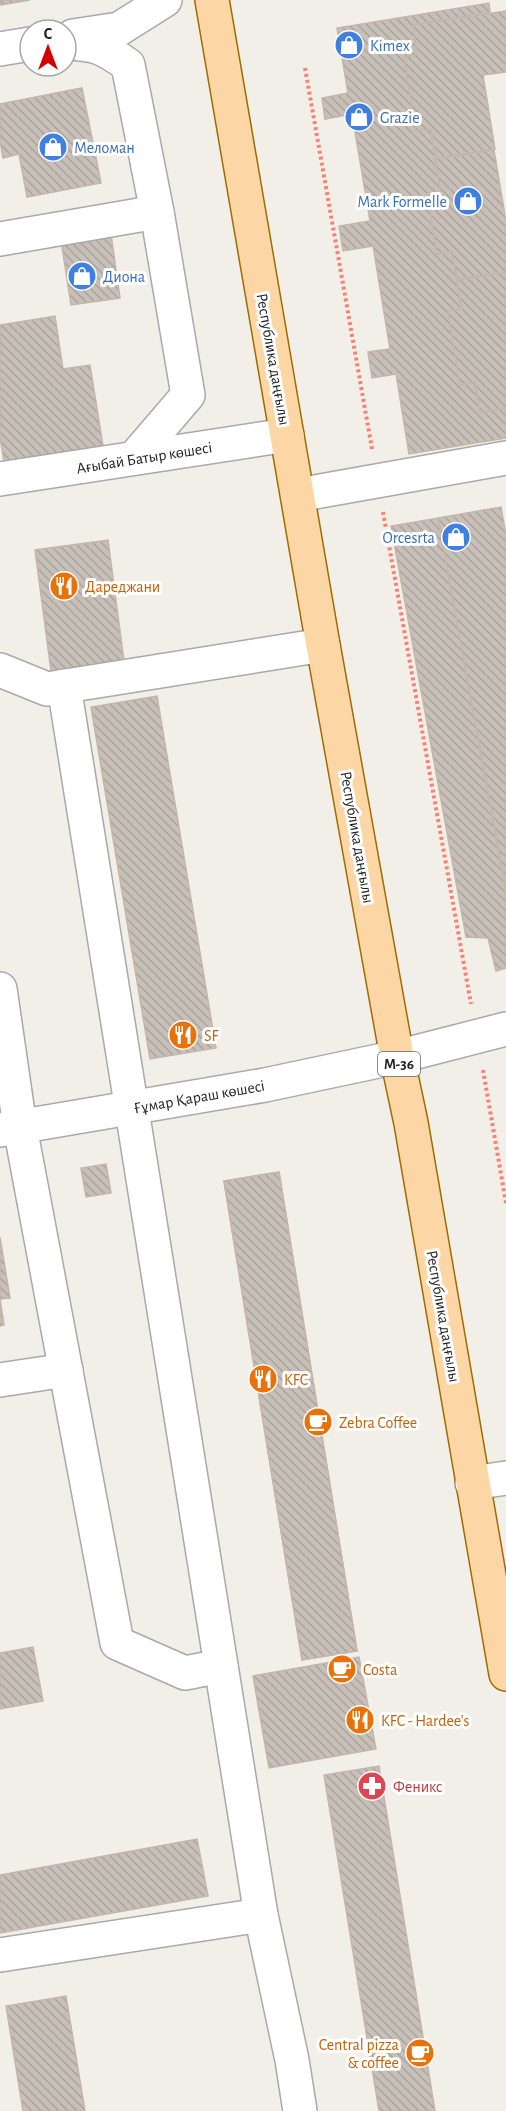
<svg xmlns="http://www.w3.org/2000/svg" width="506" height="2111" viewBox="0 0 506 2111" font-family="'Alegreya Sans',sans-serif">
  <defs>
    <pattern id="building-back-hatch" width="6" height="6" patternUnits="userSpaceOnUse" patternTransform="scale(1.5)"><rect width="6" height="6" fill="#c7bfb8"/><path d="M-1 5l2 2M0 0l6 6M5-1l2 2" fill="none" stroke="#aba49e"/></pattern>
  </defs>
  <rect width="100%" height="100%" fill="#f2efe9"/>
  <g fill="url(#building-back-hatch)" stroke="#c4b6ab" stroke-width="1.5">
    <polygon points="0,0 30,0 0,5"/>
    <polygon points="489,3 490,12 413,25 418,55 404,57 416,131 430,129 441,192 427,194 437,254 452,252 461,309 448,311 460,385 475,382 480,412 506,408 506,438 409,454 396,374 372,378 368,352 390,349 373,246 343,251 339,226 370,221 352,114 325,119 322,98 348,93 337,28"/>
    <polygon points="506,11 506,72 483,75 495,149 436,158 431,129 416,131 404,57 417,55 413,25"/>
    <polygon points="82,88 101,183 27,197 19,154 3,158 0,141 0,104"/>
    <polygon points="494,150 506,221 506,272 457,279 452,251 437,254 428,194 441,192 435,159"/>
    <polygon points="110,227 120,298 71,305 60,234"/>
    <polygon points="506,272 506,408 480,412 475,382 460,385 448,311 462,309 457,280"/>
    <polygon points="55,316 63,369 90,365 103,446 4,462 0,437 0,325"/>
    <polygon points="501,507 506,535 506,889 438,518"/>
    <polygon points="438,518 506,895 506,968 496,971 488,938 466,937 391,526"/>
    <polygon points="108,540 124,661 51,671 35,550"/>
    <polygon points="157,696 216,1048 150,1059 91,707"/>
    <polygon points="106,1164 111,1193 86,1197 81,1168"/>
    <polygon points="279,1172 357,1651 302,1660 224,1181"/>
    <polygon points="279,1172 357,1651 302,1660 224,1181"/>
    <polygon points="0,1237 10,1298 0,1299 4,1325 0,1326"/>
    <polygon points="33,1647 43,1701 0,1709 0,1653"/>
    <polygon points="359,1657 376,1749 269,1768 253,1676"/>
    <polygon points="379,1766 435,2111 379,2111 324,1775"/>
    <polygon points="197,1839 208,1896 0,1933 0,1875"/>
    <polygon points="66,1996 85,2111 23,2111 6,2006"/>
  </g>
  <g fill="none" stroke-linecap="round" stroke-linejoin="round">
    <g stroke="#a9a9a9" stroke-width="36">
      <g id="minor">
        <polyline points="73,36 119,29 165,0"/>
        <path d="M66,43C96,44 103,47 128,65L157,212L188,395L134,458"/>
        <polyline points="0,49 30,44"/>
        <polyline points="0,239 157,212"/>
        <polyline points="0,479 287,435"/>
        <polyline points="298,495 506,458"/>
        <polyline points="0,670 47,689 323,645"/>
        <polyline points="64,686 261,1915 292,2060 300,2111"/>
        <polyline points="0,989 20,1127 117,1643 185,1673 221,1666"/>
        <polyline points="0,1130 265,1085 397,1057 506,1029"/>
        <polyline points="0,1380 66,1370"/>
        <polyline points="472,1483 506,1478"/>
        <polyline points="0,1955 261,1915"/>
      </g>
    </g>
    <g stroke="#a06b00" stroke-width="36">
      <polyline id="major" points="212,0 323,645 397,1057 411,1123 506,1674"/>
    </g>
    <g stroke="#fa8072" stroke-width="4" stroke-dasharray="3 3" stroke-linecap="butt">
      <polyline points="305,68 372,449"/>
      <polyline points="383,512 471,1004"/>
      <polyline points="483,1070 506,1203"/>
    </g>
    <use href="#minor" stroke="#fff" stroke-width="33"/>
    <use href="#major" stroke="#fcd6a4" stroke-width="33"/>
  </g>
  <defs>
    <g id="shop-disc" transform="scale(1.5)"><circle r="9.5" fill="#3f7fe0" stroke="#fff"/><path d="M-5-2.5h2.3a2.7 3.5 0 0 1 5.4 0H5L5.5 6h-11ZM-1.5-2.5h3a1.5 2.3 0 0 0-3 0Z" fill="#fff"/></g>
    <g id="restaurant-disc" transform="scale(1.5)"><circle r="9.5" fill="#e8710a" stroke="#fff"/><path d="M-5-6h1v4h1v-4h1v4h1v-4h1v5L-1.5 .5V6h-2V.5L-5-1ZM5-6V6H3V1.5H1.5Q1.5-4 5-6Z" fill="#fff"/></g>
    <g id="cafe-disc" transform="scale(1.5)"><circle r="9.5" fill="#e8710a" stroke="#fff"/><path d="M-5.5-4.5H6V0H3Q3 3.5 0 3.5H-2.5Q-5.5 3.5-5.5 0ZM3-3.2v2h1.7v-2ZM-6 4.5H4V6H-6Z" fill="#fff"/></g>
    <g id="pharmacy-disc" transform="scale(1.5)"><circle r="9.5" fill="#e0444e" stroke="#fff"/><path d="M-2-6h4v4h4v4h-4v4h-4v-4h-4v-4h4Z" fill="#fff"/></g>
  </defs>
  <g fill-rule="evenodd">
    <use href="#shop-disc" x="349" y="45"/>
    <use href="#shop-disc" x="359" y="117"/>
    <use href="#shop-disc" x="53" y="147"/>
    <use href="#shop-disc" x="468" y="201"/>
    <use href="#shop-disc" x="82" y="276"/>
    <use href="#shop-disc" x="456" y="537"/>
    <use href="#restaurant-disc" x="64" y="586"/>
    <use href="#restaurant-disc" x="183" y="1035"/>
    <use href="#restaurant-disc" x="263" y="1379"/>
    <use href="#cafe-disc" x="318" y="1422"/>
    <use href="#cafe-disc" x="342" y="1669"/>
    <use href="#restaurant-disc" x="360" y="1720"/>
    <use href="#pharmacy-disc" x="372" y="1786"/>
    <use href="#cafe-disc" x="420" y="2053"/>
  </g>
  <g text-anchor="middle" stroke-width="6" stroke-linejoin="round" paint-order="stroke">
    <rect fill="#fff" stroke="#646464" stroke-width="1.5" x="378" y="1052" width="42" height="24" rx="4.5"/>
    <g font-size="15" font-weight="bold" fill="#222">
      <text x="399" y="1069">M-36</text>
    </g>
    <g font-size="16" fill="#366cbe" stroke="#fff" text-anchor="start">
      <text x="370" y="51">Kimex</text>
      <text x="380" y="123">Grazie</text>
      <text x="74" y="153">Меломан</text>
      <text x="447" y="207" text-anchor="end">Mark Formelle</text>
      <text x="103" y="282">Диона</text>
      <text x="435" y="543" text-anchor="end">Orcesrta</text>
    </g>
    <g font-size="16" fill="#222" stroke="#fff">
      <text transform="translate(274 359) rotate(80)" y="6">Республика даңғылы</text>
      <text transform="translate(144 457) rotate(-9)" y="6">Ағыбай Батыр көшесі</text>
      <text transform="translate(358 837) rotate(80)" y="6">Республика даңғылы</text>
      <text transform="translate(199 1096) rotate(-10)" y="6">Ғұмар Қараш көшесі</text>
      <text transform="translate(444 1316) rotate(80)" y="6">Республика даңғылы</text>
    </g>
    <g font-size="16" fill="#c56008" stroke="#fff" text-anchor="start">
      <text x="85" y="592">Дареджани</text>
      <text x="204" y="1041">SF</text>
      <text x="284" y="1385">KFC</text>
      <text x="339" y="1428">Zebra Coffee</text>
      <text x="363" y="1675">Costa</text>
      <text x="381" y="1726">KFC - Hardee's</text>
      <text x="399" y="2050" text-anchor="end">Central pizza<tspan x="399" dy="18">&amp; coffee</tspan></text>
    </g>
    <g font-size="16" fill="#be3a42" stroke="#fff" text-anchor="start">
      <text x="393" y="1792">Феникс</text>
    </g>
  </g>
  <g transform="translate(48 48)"><circle r="28" fill="#ffffff" stroke="#a7a7a7" stroke-width="1.5"/>
  <path d="M0-4.5L10 22L0 15L-10 22Z" fill="#d40000"/>
  <text y="-9" font-size="16" font-weight="bold" text-anchor="middle" fill="#222222">С</text>
  </g>
</svg>
